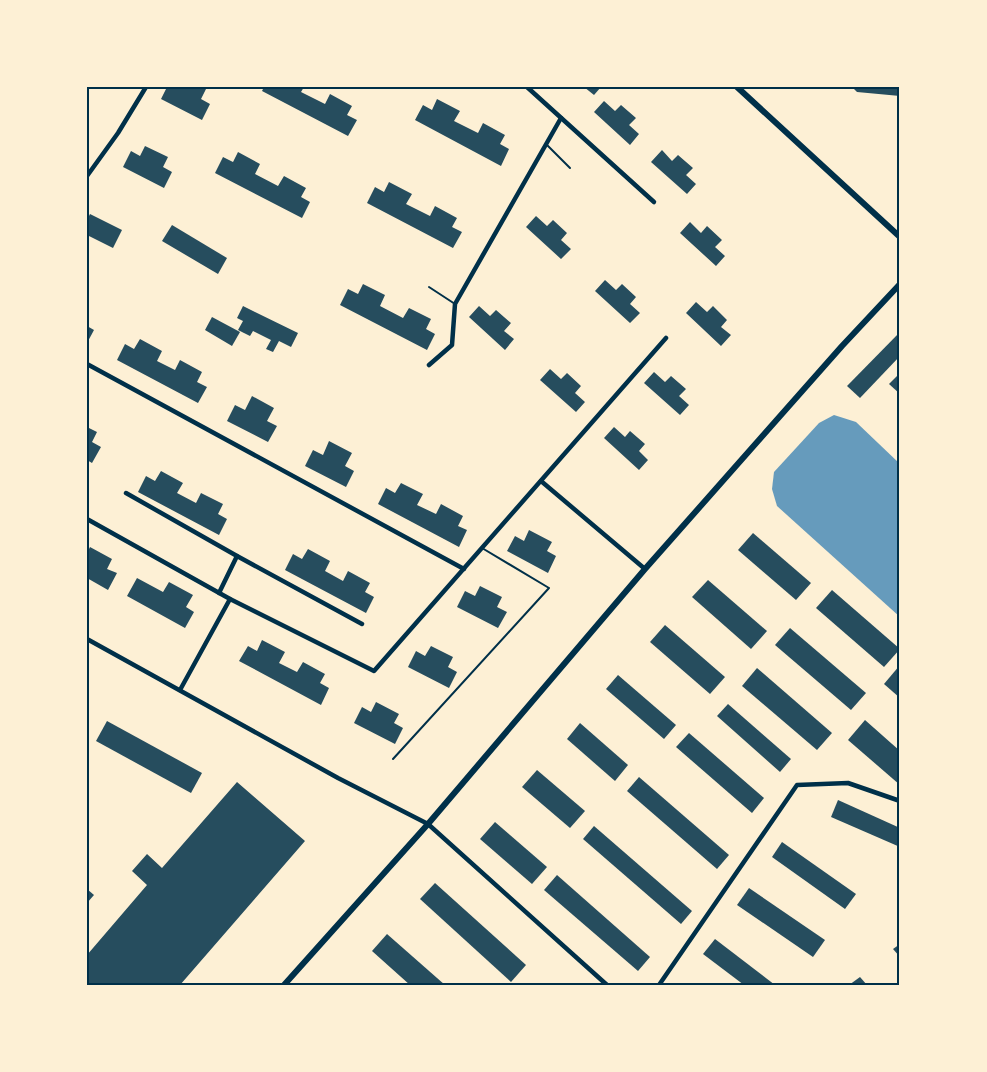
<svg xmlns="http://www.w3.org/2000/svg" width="987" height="1072" viewBox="0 0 987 1072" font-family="'Golos Text',sans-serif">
  <rect width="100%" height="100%" fill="#fdf0d5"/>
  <polygon fill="#669bbc" points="834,415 856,422 900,464 900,617 777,506 772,489 774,472 819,423"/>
  <g fill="#264d5e">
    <polygon points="167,87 179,88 179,87 201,87 206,89 201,99 210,104 202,120 161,99"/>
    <polygon points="264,87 304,87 301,92 325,104 330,94 352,106 347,115 357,120 348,136 262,91"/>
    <polygon points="584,87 601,87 594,95"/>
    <polygon points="852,87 900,87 900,96 857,92"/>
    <polygon points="437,99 460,111 454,121 478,133 483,123 505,135 500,144 509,149 501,166 415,120 423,105 432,110"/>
    <polygon points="604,101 615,111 621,105 636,118 629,125 639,134 630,145 594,112"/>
    <polygon points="145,146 168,157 163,167 172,172 164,188 123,167 131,151 140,156"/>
    <polygon points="662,150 672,161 678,155 693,168 686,175 696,184 687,194 651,162"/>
    <polygon points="238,152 260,164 255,174 278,186 284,176 306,188 301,197 310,202 302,218 215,173 223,157 233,162"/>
    <polygon points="389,182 412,194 406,204 430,216 435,206 457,218 452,227 462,232 453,248 367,203 375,187 384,192"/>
    <polygon points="90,214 122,230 113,248 87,235 87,220"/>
    <polygon points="536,216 547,226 553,220 567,233 561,240 571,249 561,259 526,227"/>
    <polygon points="690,222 701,233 707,226 722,240 715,247 725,256 716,266 680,233"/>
    <polygon points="172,225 227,258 218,274 162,241"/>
    <polygon points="605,280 616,290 622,284 636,297 630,304 640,313 630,323 595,291"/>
    <polygon points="363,284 385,295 380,306 403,318 409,308 431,319 426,329 435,334 427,350 340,305 348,289 358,294"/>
    <polygon points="696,302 707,312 713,306 727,320 721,327 731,335 721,346 686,313"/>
    <polygon points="243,306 298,333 291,347 279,341 273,352 266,349 271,340 253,331 250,336 238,330 243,321 237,318"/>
    <polygon points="479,306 490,316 496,310 511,323 504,331 514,339 505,350 469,317"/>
    <polygon points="212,317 240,332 232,346 205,330"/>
    <polygon points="87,326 94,330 87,343"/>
    <polygon points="900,332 900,356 860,398 847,386"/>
    <polygon points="140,339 162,351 157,361 175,370 180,360 202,372 197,382 207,387 198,403 117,360 125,344 134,349"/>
    <polygon points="550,369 561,379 567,373 581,386 575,393 585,402 576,412 540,380"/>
    <polygon points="654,372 665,382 671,376 686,389 679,396 689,405 680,415 644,383"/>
    <polygon points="900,373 900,394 889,384"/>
    <polygon points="252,396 274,408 267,421 277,426 268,442 227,421 235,405 245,410"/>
    <polygon points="87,427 97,432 92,442 101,447 92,463 87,460"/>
    <polygon points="614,427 625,437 630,431 645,444 639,451 648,460 639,470 604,438"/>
    <polygon points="329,441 352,453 345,466 354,471 346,487 305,466 313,450 323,455"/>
    <polygon points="161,471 183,483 177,493 196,503 201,493 223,504 218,514 227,519 219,535 138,492 146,476 155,481"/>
    <polygon points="401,483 423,494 417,505 436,514 441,504 463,516 458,526 467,530 459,547 378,504 386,488 395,493"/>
    <polygon points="529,530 552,542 547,551 556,556 548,573 507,551 515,536 524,541"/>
    <polygon points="753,533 811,583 796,600 738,550"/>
    <polygon points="90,547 112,559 107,569 117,573 108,590 87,578 87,553"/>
    <polygon points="308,549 330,561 325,571 343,581 348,571 370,583 365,592 374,597 366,613 285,570 293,554 302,559"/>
    <polygon points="137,578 163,592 169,582 193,595 186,607 194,612 185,628 127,596"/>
    <polygon points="708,580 767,631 751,649 692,597"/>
    <polygon points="480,586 502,597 497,607 507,612 498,628 457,607 465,591 475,596"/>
    <polygon points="832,590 900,649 884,667 816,608"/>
    <polygon points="665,625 725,677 710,694 650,642"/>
    <polygon points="790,628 866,693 851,710 775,645"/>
    <polygon points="262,640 285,652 279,663 297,672 303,662 325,674 320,683 329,688 321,705 239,661 248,646 257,651"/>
    <polygon points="431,646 453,657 448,667 457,672 449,688 408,667 416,651 425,656"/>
    <polygon points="900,665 900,698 884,684"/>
    <polygon points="757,668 832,733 817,750 742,686"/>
    <polygon points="618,675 676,725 664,739 606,689"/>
    <polygon points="376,702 399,714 394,723 403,728 395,744 354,723 362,707 371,712"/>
    <polygon points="728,704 791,759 780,772 717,716"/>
    <polygon points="865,720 900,751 900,785 848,740"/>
    <polygon points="107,721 202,773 191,793 96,741"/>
    <polygon points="580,723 628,765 615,781 567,739"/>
    <polygon points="689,733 764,798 752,813 676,747"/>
    <polygon points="537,770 585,811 570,828 522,787"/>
    <polygon points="639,777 729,855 717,869 627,791"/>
    <polygon points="237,782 305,841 180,985 87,985 87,955 147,885 132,871 147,854 162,868"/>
    <polygon points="838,800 900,828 900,847 831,817"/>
    <polygon points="495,822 547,867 532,884 480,839"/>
    <polygon points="594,826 692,911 681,924 583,839"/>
    <polygon points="782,842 856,894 845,909 772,857"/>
    <polygon points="557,875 650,957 638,971 544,890"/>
    <polygon points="435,883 526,965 511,982 420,899"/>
    <polygon points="749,888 825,940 813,957 737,905"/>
    <polygon points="87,889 94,895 87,903"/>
    <polygon points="387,934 445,985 410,985 372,951"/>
    <polygon points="715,939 775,985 744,985 703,954"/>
    <polygon points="900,944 900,957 893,949"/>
    <polygon points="860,977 867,985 849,985"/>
  </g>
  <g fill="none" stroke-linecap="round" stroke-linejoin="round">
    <g stroke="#003049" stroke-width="2">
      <polyline points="546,144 570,168"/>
      <polyline points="429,287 455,304"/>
      <polyline points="393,759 549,588 482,548"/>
    </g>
    <g stroke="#003049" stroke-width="4.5">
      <polyline points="527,87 654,202"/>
      <polyline points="87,176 118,133 146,87"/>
      <polyline points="87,364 464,569"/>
      <polyline points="429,365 452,345 455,304 561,118"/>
      <polyline points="541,481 645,569"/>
      <polyline points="126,493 237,556 362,624"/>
      <polyline points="87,519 230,599 374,671 666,338"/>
      <polyline points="219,593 237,556"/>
      <polyline points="87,639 338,778 428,824 607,985"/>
      <polyline points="180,690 230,599"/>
      <polyline points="659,985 797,785 848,783 900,801"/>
    </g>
    <g stroke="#003049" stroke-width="6">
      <polyline points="737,87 900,237"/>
      <polyline points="284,985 428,824 645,569 842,346 900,284"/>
    </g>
  </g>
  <rect width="987" height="1072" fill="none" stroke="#fdf0d5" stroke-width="177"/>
  <rect x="88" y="88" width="810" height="896" fill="none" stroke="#003049" stroke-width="2"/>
</svg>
